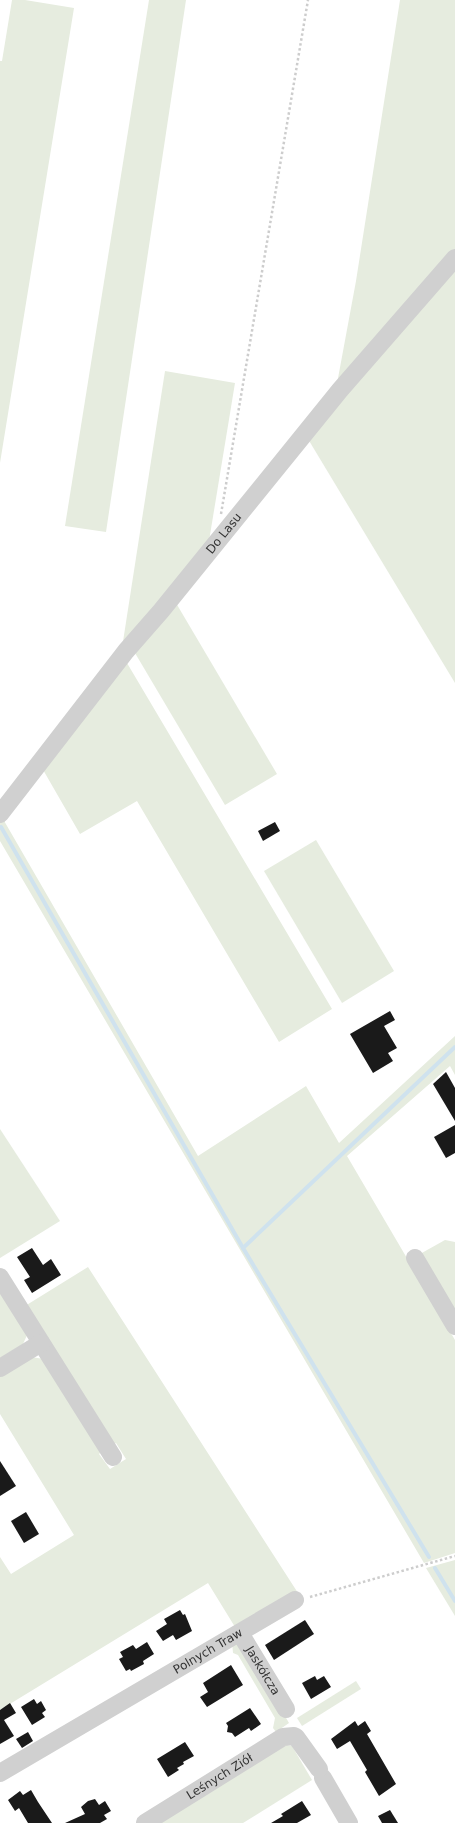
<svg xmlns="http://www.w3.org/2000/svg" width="455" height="1823" viewBox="0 0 455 1823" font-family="'DejaVu Sans',sans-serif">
  <rect width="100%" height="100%" fill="#fff"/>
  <g fill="#e6ecdf">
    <polygon points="12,0 25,0 74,8 0,463 0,61 2,61"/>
    <polygon points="149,0 186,0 106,532 65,526"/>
    <polygon points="400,0 455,0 455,249 336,389 356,281"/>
    <polygon points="455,269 455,683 308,439"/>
    <polygon points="165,371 235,383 209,541 122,648"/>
    <polygon points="176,603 277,774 225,805 135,653"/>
    <polygon points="127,663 332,1009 279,1042 137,801 80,834 42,768"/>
    <polygon points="3,819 198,1156 306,1086 339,1143 455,1036 455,1075 450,1066 347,1156 455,1340 455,1553 424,1563 0,841 0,823"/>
    <polygon points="316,840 394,971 342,1003 264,871"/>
    <polygon points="0,1129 60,1221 0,1258"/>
    <polygon points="445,1240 455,1242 455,1316 420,1254"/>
    <polygon points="88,1267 298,1593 235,1627 208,1583 0,1710 0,1557 11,1574 74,1535 0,1414 0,1376 31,1357 44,1359 102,1451 99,1454 110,1469 126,1459 116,1443 113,1445 25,1306"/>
    <polygon points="0,1289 28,1333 23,1344 0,1358"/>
    <polygon points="455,1560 455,1616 426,1568"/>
    <polygon points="241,1640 289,1723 276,1732 273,1728 275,1718 238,1655 233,1653 232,1642"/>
    <polygon points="356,1681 361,1689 302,1726 297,1718"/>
    <polygon points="281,1744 292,1746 312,1780 243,1823 159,1823"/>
  </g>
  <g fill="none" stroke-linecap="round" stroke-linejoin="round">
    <g stroke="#cfe2ee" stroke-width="4">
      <polyline points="1,827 243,1248 429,1557"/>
      <polyline points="243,1248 455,1047"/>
      <polyline points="435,1568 455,1601"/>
    </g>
  </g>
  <g fill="#1a1a1a">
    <polygon points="275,822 280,831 263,841 258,831"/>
    <polygon points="390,1011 395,1020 384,1026 397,1048 388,1053 393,1061 373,1073 350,1034"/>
    <polygon points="446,1072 455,1088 455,1121 433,1084"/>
    <polygon points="455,1125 455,1153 446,1158 434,1137"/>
    <polygon points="32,1248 43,1265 51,1259 61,1275 32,1293 24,1280 30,1277 17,1257"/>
    <polygon points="0,1461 16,1486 0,1496"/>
    <polygon points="26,1512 39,1534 24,1543 11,1521"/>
    <polygon points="180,1610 183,1615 185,1614 192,1631 176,1640 173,1635 163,1641 156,1631 167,1624 164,1619"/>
    <polygon points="305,1620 314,1634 274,1660 265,1645"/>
    <polygon points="147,1642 154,1654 143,1661 144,1664 131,1671 130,1669 126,1671 119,1659 123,1657 120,1652 133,1645 136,1649"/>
    <polygon points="231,1665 243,1685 207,1707 200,1697 208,1692 203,1683"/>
    <polygon points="315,1676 317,1680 324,1676 331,1687 311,1699 302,1683"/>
    <polygon points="34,1699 37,1704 41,1701 46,1710 42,1713 45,1717 32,1725 21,1707"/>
    <polygon points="10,1703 16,1713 4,1720 14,1736 0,1744 0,1710"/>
    <polygon points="250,1708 261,1724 251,1731 249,1728 235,1737 232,1733 227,1732 228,1726 226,1723"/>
    <polygon points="355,1721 358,1726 365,1721 371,1731 367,1734 396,1784 379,1796 365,1772 367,1770 350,1741 337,1749 331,1739"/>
    <polygon points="28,1732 33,1741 22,1748 16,1739"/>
    <polygon points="185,1742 194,1756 183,1762 184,1764 177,1768 179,1770 168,1777 157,1759"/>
    <polygon points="31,1790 38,1802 52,1823 28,1823 19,1808 15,1811 8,1800 20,1791 23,1795"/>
    <polygon points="95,1799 99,1805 105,1801 111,1811 104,1815 107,1819 100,1823 65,1823 85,1814 81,1807 88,1801"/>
    <polygon points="302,1801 311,1815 297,1823 271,1823 283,1816 281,1814"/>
    <polygon points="390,1810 398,1823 382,1823 378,1816"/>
  </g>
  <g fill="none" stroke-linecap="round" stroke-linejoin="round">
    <g stroke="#cdcdcd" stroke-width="2.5" stroke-dasharray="2.5 2.5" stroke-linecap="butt">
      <polyline points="221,514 308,0"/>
      <polyline points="310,1597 455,1556"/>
    </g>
    <g stroke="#d0d0d0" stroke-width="18">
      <path id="s1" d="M0,814L126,651L161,611L340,390L455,258"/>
      <polyline points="415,1258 455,1326"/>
      <polyline points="0,1277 113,1457"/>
      <polyline points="0,1368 41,1343"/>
      <path id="s2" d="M240,1633L286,1709"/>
      <path id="s3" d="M0,1773L295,1600"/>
      <polyline points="323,1778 349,1823"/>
      <path id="s4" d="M145,1823L283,1737L294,1736L296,1737L319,1769"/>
    </g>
  </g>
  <g text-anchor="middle" stroke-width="5" stroke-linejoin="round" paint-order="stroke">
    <g font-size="12" fill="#333" stroke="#fff">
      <text dy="4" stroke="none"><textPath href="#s1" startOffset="359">Do Lasu</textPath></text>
      <text dy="4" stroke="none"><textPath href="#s3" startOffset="241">Polnych Traw</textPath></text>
      <text dy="4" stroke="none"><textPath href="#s2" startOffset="44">Jaskółcza</textPath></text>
      <text dy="4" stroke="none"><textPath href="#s4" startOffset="88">Leśnych Ziół</textPath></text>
    </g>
  </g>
</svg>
